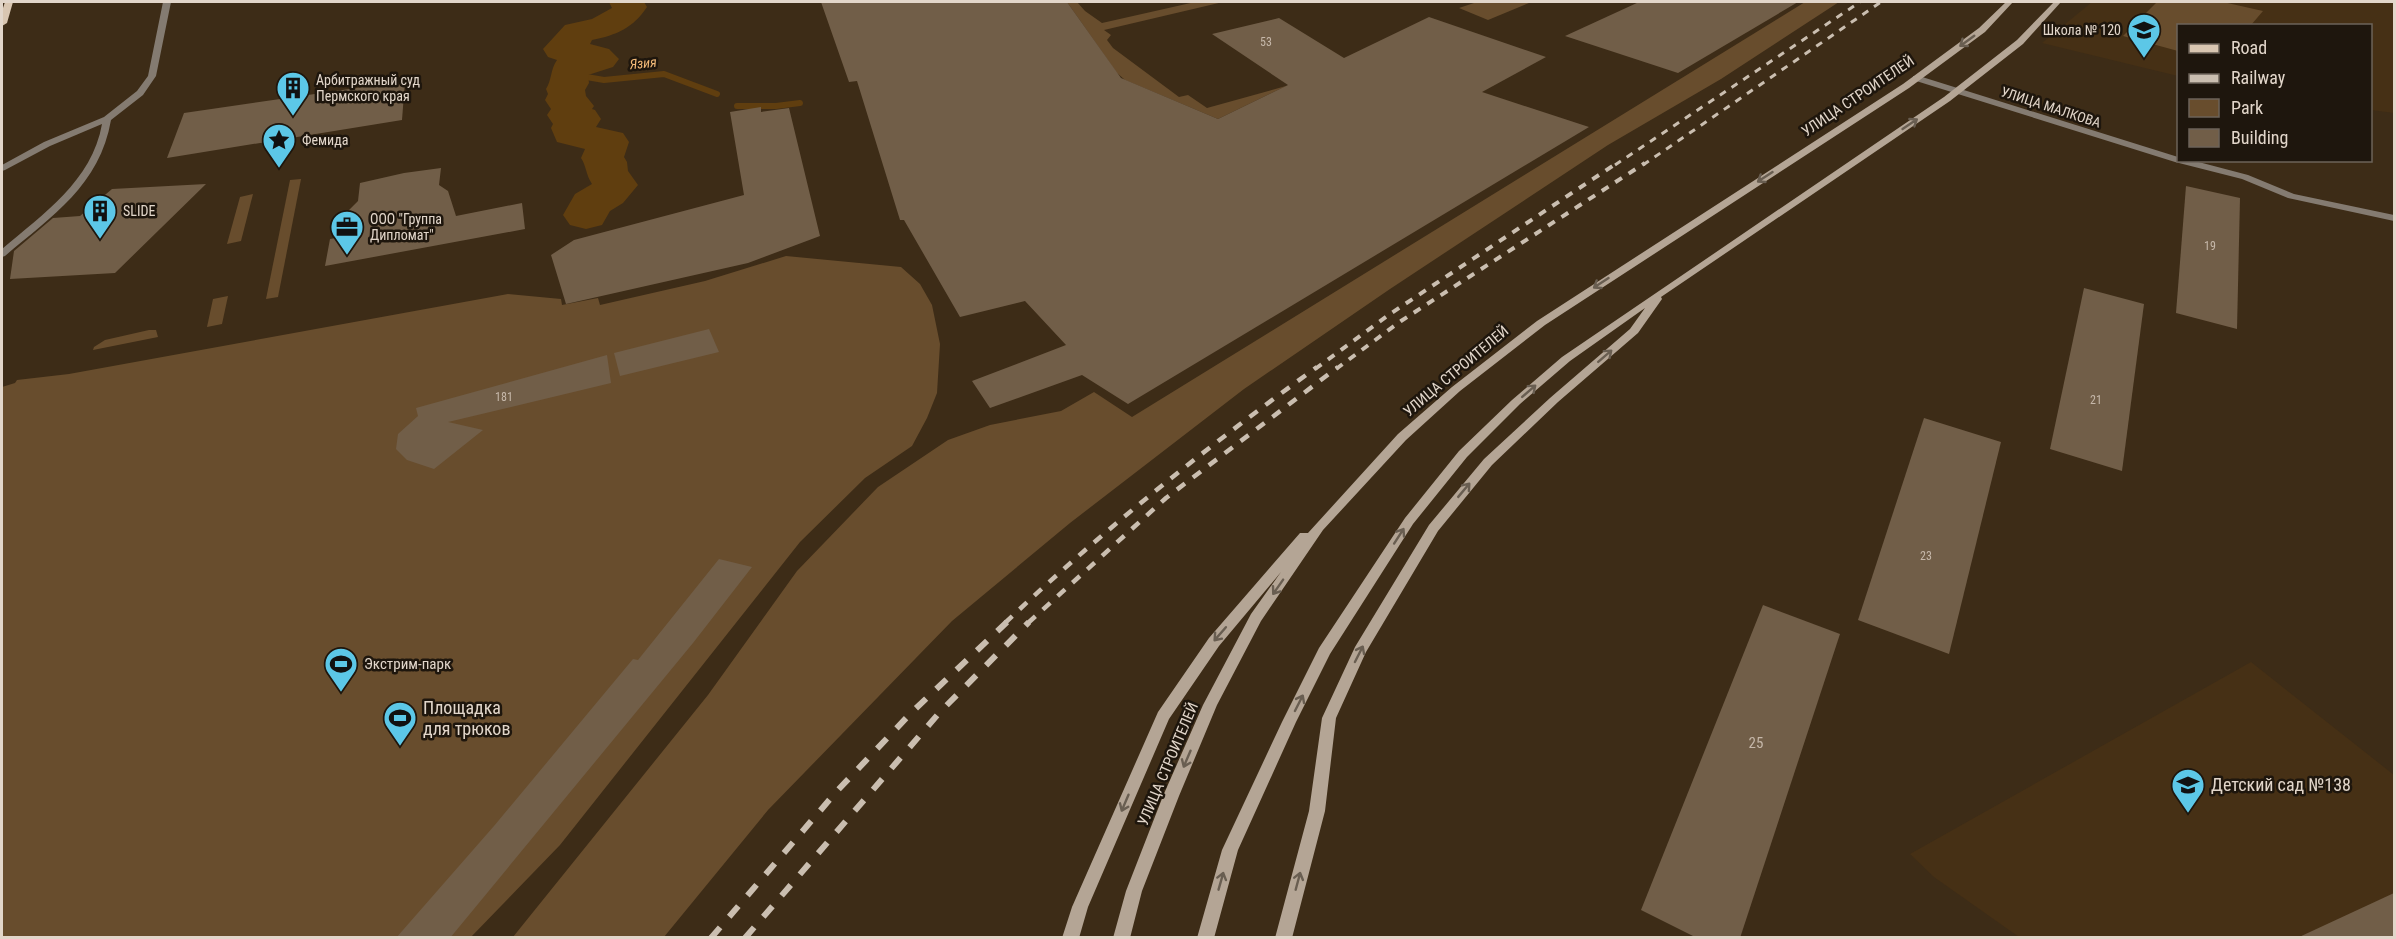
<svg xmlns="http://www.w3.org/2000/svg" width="2396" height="939" viewBox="0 0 2396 939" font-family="'Roboto Condensed',sans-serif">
  <rect width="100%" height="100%" fill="#3d2c17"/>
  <g fill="#463015">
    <polygon points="2092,2 2394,2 2394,113 2371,110 2370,26 2178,26 2178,76 2042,43"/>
    <polygon points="2251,662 2394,775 2394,937 2019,937 1934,877 1910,854"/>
  </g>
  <g fill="#684d2d">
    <polygon points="1067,2 1077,2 1085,11 1102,23 1195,2 1223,2 1104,30 1111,35 1107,40 1113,48 1179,97 1188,95 1207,108 1286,86 1218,119 1125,80 1117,73"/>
    <polygon points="1477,2 1524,2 1529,3 1488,20 1459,8"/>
    <polygon points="1805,2 1839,2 1721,79 1608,145 1390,289 1244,389 1070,523 952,621 768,810 664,937 513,937 708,695 797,571 878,487 948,440 990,425 1061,411 1094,392 1132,417"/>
    <polygon points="2157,2 2223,2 2263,11 2251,25 2178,26 2178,51 2123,36"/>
    <polygon points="301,179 278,297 266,299 290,180"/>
    <polygon points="253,194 241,241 227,244 240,197"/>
    <polygon points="786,256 901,267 920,284 932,305 940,344 937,393 927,418 912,446 865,478 800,542 560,845 470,938 2,937 2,387 15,383 17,380 69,374 508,294 561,299 562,305 598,298 600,305 705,281"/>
    <polygon points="228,296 222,324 207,327 213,299"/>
    <polygon points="149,330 156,330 158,337 93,350 94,347 105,340"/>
  </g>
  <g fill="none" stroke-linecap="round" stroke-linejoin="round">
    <g stroke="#603e0f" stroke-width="6">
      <polyline points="569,74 604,80 664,74 717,94"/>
      <polyline points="737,106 776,106 800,103"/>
    </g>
    <path fill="#603e0f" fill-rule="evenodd" d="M609,2H644L647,7C633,28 617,35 592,40L590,44L609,49L619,59L613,67L588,75L589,83L585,90L586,96L594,106L592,109L595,110L601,119L596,127L623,133L629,142L624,157L627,162L628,171L638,185L623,203L610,211L602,225L586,229L570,225L563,215L575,194L592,184C586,175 586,165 581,158L585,149L557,142L551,128L553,124L547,115L551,109L545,100L548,94L546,89C552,80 550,70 557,60L548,57L543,49L565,25L592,19L612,8Z"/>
  </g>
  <g fill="#715e48">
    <polygon points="821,2 1067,2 1121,78 1218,119 1288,85 1212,34 1279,18 1344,58 1429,17 1546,57 1482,92 1589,127 1128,404 1082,375 990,408 972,381 1066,345 1025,301 960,317 904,220 900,220 857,81 849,82"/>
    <polygon points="1639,2 1798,2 1678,73 1565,36"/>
    <polygon points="405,81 402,120 167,158 184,113"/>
    <polygon points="761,107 761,112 789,108 820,236 748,263 566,304 551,255 574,240 744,195 730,112"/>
    <polygon points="441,168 439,185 448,191 456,216 522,203 525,229 325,266 330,239 342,237 348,211 358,201 360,183 404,173"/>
    <polygon points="206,184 115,273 10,279 14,251 53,218 80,216 112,189"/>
    <polygon points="2186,186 2240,198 2237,329 2176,313"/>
    <polygon points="2084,288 2144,304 2122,471 2050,449"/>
    <polygon points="709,329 719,352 620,376 614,353"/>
    <polygon points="607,355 611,383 448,422 483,430 434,469 407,460 396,449 398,434 418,416 416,408"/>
    <polygon points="1924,418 2001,442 1949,654 1858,620"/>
    <polygon points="719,559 752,567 693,643 450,938 396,938 494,826 633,659 638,660"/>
    <polygon points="1763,605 1840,634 1740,938 1697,938 1641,910"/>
    <polygon points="2394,893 2394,938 2297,938"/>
  </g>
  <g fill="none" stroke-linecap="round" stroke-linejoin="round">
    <g fill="#847b71" fill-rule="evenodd">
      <path d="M163,2H171L156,76L143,95L111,120C100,185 52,216 5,256L2,257V249C43,214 92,181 102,124L50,146L5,170L2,171V165L44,142L104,117L137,91L148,76Z"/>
      <polygon points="1913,76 1919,76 2178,157 2178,160 2191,160 2248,175 2294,194 2394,215 2394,221 2288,198 2242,179 2175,162 1913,80"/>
    </g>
    <g fill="#b4a595" fill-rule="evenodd">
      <polygon points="2006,2 2013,2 1985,32 1909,88 1545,325 1460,391 1406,440 1323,530 1261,621 1217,705 1179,796 1142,891 1130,938 1113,938 1126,891 1163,796 1203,705 1251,614 1281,572 1219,646 1169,719 1088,907 1079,938 1062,938 1072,907 1158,712 1209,638 1300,533 1308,533 1398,434 1452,387 1537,321 1903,84 1979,28"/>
      <polygon points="2054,2 2061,2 2023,44 1950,101 1661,297 1662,299 1638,333 1558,402 1492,465 1438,531 1366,652 1336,718 1325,811 1292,938 1275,938 1309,811 1322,718 1355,647 1429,525 1484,459 1550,398 1630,329 1645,308 1570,361 1520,404 1467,457 1413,524 1330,654 1296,722 1238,850 1214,938 1197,938 1222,850 1282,722 1319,648 1405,518 1459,451 1512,400 1562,357 1944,97 2017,40"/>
    </g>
    <polygon fill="#d9c6b1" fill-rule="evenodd" points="5,2 13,2 7,23 2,26 2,11"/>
    <g stroke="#cabeb0" stroke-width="3" stroke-dasharray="7 7" stroke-linecap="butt">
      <polyline points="1615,165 1860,2"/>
      <polyline points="1643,165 1881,2"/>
    </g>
    <g stroke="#cabeb0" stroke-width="4" stroke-dasharray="8 8" stroke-linecap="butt">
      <polyline points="1315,369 1390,314 1617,163"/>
      <polyline points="1336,369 1401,321 1645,163"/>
    </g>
    <g stroke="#cabeb0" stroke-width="4.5" stroke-dasharray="10 10" stroke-linecap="butt">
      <path d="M1005,623C1104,529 1207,447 1317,367"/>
      <polyline points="1028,623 1166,498 1338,367"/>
    </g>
    <g stroke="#cabeb0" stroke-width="6" stroke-dasharray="14 14" stroke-linecap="butt">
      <polyline points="711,938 837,791 911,713 1007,622"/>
      <polyline points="745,938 940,712 1029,622"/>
    </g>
  </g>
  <defs><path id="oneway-shaft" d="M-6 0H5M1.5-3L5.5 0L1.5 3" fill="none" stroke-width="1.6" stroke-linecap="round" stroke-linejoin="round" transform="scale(1.5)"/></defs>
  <g stroke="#695e51">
    <use href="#oneway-shaft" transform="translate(1967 41) rotate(144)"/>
    <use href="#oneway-shaft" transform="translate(1910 124) rotate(-34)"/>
    <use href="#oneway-shaft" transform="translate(1765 177) rotate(147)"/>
    <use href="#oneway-shaft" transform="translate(1601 283) rotate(147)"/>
    <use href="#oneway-shaft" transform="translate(1605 356) rotate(-41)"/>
    <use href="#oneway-shaft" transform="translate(1529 391) rotate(-41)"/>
    <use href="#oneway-shaft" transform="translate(1464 490) rotate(-50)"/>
    <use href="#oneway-shaft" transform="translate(1399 536) rotate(-57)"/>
    <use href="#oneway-shaft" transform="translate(1278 587) rotate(125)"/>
    <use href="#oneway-shaft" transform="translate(1220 634) rotate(131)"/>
    <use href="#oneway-shaft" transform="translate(1359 654) rotate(-63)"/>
    <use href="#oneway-shaft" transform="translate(1299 703) rotate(-63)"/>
    <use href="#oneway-shaft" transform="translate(1187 759) rotate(113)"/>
    <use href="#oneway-shaft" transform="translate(1125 803) rotate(113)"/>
    <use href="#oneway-shaft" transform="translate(1221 881) rotate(-74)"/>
    <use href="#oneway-shaft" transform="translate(1298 881) rotate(-75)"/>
  </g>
  <defs>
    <g id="school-pin" transform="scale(1.725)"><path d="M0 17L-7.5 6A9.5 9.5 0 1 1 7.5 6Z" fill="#5cc7e7" stroke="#1e160d"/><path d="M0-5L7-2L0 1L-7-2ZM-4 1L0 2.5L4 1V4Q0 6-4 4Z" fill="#111"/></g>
    <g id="building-pin" transform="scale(1.725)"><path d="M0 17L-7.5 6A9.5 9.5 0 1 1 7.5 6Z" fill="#5cc7e7" stroke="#1e160d"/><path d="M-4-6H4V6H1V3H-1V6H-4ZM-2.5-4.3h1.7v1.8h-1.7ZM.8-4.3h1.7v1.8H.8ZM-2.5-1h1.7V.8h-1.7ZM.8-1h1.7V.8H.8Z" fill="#111"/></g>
    <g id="sight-pin" transform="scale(1.725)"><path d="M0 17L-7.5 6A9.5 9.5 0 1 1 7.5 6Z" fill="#5cc7e7" stroke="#1e160d"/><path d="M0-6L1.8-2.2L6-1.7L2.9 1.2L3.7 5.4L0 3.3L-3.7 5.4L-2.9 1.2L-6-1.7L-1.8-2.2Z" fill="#111"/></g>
    <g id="office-pin" transform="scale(1.725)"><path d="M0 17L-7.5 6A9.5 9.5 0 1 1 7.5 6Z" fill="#5cc7e7" stroke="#1e160d"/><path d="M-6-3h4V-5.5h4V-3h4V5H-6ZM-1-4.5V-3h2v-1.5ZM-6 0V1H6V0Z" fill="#111"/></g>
    <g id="stadium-pin" transform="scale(1.725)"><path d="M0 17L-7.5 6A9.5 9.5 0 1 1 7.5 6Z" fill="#5cc7e7" stroke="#1e160d"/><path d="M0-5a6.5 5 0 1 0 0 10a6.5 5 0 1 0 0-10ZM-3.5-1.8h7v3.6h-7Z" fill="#111"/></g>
  </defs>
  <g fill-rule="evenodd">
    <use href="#school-pin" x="2144" y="30"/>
    <use href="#building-pin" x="293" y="88"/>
    <use href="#sight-pin" x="279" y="140"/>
    <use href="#building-pin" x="100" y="211"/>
    <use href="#office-pin" x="347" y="227"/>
    <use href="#stadium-pin" x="341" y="664"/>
    <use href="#stadium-pin" x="400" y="718"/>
    <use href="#school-pin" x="2188" y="785"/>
  </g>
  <g text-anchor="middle" stroke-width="5" stroke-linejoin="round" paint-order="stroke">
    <g font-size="12" fill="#c6b8aa">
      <text x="1266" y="46">53</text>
      <text x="2210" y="250">19</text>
      <text x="504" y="401">181</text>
      <text x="2096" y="404">21</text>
      <text x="1926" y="560">23</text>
    </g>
    <g font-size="14" fill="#e2d6ca" stroke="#1e160d" text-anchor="start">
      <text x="2121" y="35" text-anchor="end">Школа № 120</text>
      <text x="316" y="85">Арбитражный суд<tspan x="316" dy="16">Пермского края</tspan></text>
      <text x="302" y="145">Фемида</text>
      <text x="123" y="216">SLIDE</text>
      <text x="370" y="224">ООО "Группа<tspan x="370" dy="16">Дипломат"</tspan></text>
    </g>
    <g font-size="14" font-style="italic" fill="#f3ba78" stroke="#1e160d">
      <text transform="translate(643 63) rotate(-5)" y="5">Язия</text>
    </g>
    <g font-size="14" fill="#e2d6ca" stroke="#1e160d">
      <text transform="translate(2051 107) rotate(18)" y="5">УЛИЦА МАЛКОВА</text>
    </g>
    <g font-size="15" fill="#e2d6ca" stroke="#1e160d">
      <text transform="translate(1858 96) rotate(-34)" y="5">УЛИЦА СТРОИТЕЛЕЙ</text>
      <text transform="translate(1456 371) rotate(-40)" y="5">УЛИЦА СТРОИТЕЛЕЙ</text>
      <text transform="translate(1168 764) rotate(-67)" y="5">УЛИЦА СТРОИТЕЛЕЙ</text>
    </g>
    <g font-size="15" fill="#e2d6ca" stroke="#1e160d" text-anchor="start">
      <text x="364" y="669">Экстрим-парк</text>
    </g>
    <g font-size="15" fill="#c6b8aa">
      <text x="1756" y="748">25</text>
    </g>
    <g font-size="18" fill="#e2d6ca" stroke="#1e160d" text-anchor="start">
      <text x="423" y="714">Площадка<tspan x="423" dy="21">для трюков</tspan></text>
      <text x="2211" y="791">Детский сад №138</text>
    </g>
  </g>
  <rect width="2396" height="939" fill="none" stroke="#e2d6ca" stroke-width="6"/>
  <rect x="2177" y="24" width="195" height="138" fill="#1e160d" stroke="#6c6359" stroke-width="1.5"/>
  <rect x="2189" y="44" width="30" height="9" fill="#d9c6b1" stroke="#6c6359" stroke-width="1.5"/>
  <text x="2231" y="54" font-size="18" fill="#e2d6ca">Road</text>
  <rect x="2189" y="74" width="30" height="9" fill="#cabeb0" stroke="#6c6359" stroke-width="1.5"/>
  <text x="2231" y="84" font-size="18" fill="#e2d6ca">Railway</text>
  <rect x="2189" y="99" width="30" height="18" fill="#684d2d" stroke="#6c6359" stroke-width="1.5"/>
  <text x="2231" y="114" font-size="18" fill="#e2d6ca">Park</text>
  <rect x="2189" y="129" width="30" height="18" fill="#715e48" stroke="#6c6359" stroke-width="1.5"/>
  <text x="2231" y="144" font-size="18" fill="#e2d6ca">Building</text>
</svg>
